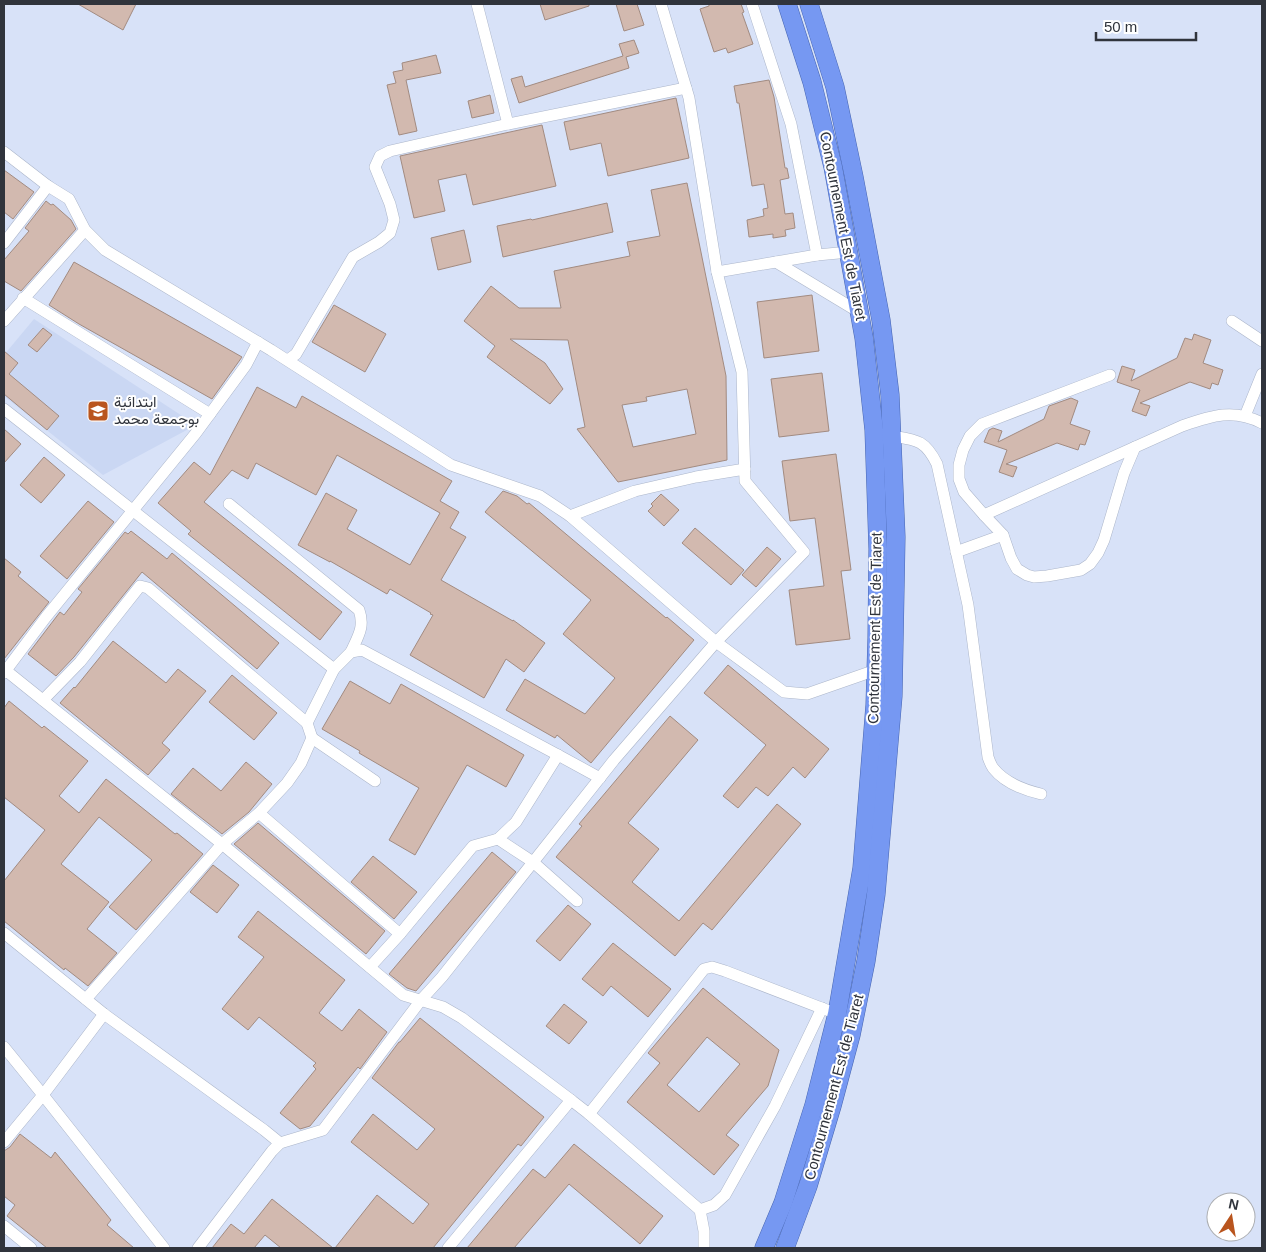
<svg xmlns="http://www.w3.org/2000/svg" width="1266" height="1252" viewBox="0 0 1266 1252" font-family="Arial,Vazirmatn,sans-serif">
  <rect width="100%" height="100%" fill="#d8e2f8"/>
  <polygon fill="#cad7f3" points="34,319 196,425 103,475 4,396 4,355"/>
  <g fill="#d2b9af" stroke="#a28b81" fill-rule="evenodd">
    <polygon points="78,4 136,4 123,30"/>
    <polygon points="540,4 589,4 589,6 545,20"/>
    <polygon points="616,4 637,4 644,25 624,31"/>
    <polygon points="709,4 741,4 744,12 742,13 753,44 728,53 726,48 714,52 700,9 709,6"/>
    <polygon points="634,40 639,53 626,57 629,68 519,103 511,79 522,76 525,87 623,56 619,44"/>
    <polygon points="436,55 441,73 406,80 417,131 399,135 387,85 396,83 393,72 403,70 402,63"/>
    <polygon points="769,80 774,97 785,168 787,168 789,178 780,180 785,214 793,213 795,228 785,230 786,236 773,238 773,234 749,237 747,220 764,216 763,209 768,208 764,184 752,186 739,103 737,103 734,86"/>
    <polygon points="490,95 494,113 472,118 468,101"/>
    <polygon points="676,98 689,158 608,176 601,143 570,150 564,122"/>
    <polygon points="542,125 556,186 473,205 466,174 438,180 445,211 414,218 400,156"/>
    <polygon points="4,170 34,192 13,219 4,212"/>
    <path d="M687,183L726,376L727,460L618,482L577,429L585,427L568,340L510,339L545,363L563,389L550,404L487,357L495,346L464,321L491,286L519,308H561L554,271L630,256L627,242L660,236L651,190ZM687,389L696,434L633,447L622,405L647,401L646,397Z"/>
    <polygon points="46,201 51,205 53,204 71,220 76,229 21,291 4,281 4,260 29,231 25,228"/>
    <polygon points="607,203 613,232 503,257 497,226 531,219 532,220"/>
    <polygon points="464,230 471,262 438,270 431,238"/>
    <polygon points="74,262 242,357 212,399 79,324 49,305"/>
    <polygon points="812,295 819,351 764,358 757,302"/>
    <polygon points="334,305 386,334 365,372 312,342"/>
    <polygon points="43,328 52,335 37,352 28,345"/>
    <polygon points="1194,334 1211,340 1203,363 1223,370 1218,385 1212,383 1210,389 1190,382 1140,403 1150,406 1146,416 1132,411 1140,390 1117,382 1122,366 1135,370 1131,381 1177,358 1185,338 1192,340"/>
    <polygon points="4,351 18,363 9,374 59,416 47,430 4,394"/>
    <polygon points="822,373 829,431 779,437 771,379"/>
    <polygon points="257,387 296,408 302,396 452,481 440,501 459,512 450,528 466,537 441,580 513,621 513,620 545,643 524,672 506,659 484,698 410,655 433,615 430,614 431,613 390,589 387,594 330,561 330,562 298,545 326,493 357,510 347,529 410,565 440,513 337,455 316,495 256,463 248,479 232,470 204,502 342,612 320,640 188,534 191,531 158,503 194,462 210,475"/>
    <polygon points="1071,398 1078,401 1070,424 1090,431 1085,445 1080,444 1078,450 1057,443 1006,464 1017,467 1013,477 999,472 1007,450 984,442 989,430 993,428 1002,431 998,442 1044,419 1049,406"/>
    <polygon points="4,429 21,444 4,463"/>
    <polygon points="836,454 851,570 841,571 850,639 796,645 789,590 824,586 815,518 790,521 782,461"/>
    <polygon points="44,457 65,475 41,503 20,485"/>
    <polygon points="503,491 517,496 527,504 529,503 666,618 667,617 694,640 591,763 557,735 555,738 506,710 525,679 585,714 615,678 563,634 591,600 485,512"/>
    <polygon points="661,494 679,510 664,526 648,511 653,506 651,504"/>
    <polygon points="88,501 114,522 67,579 40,556"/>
    <polygon points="695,528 744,570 731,585 682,543"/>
    <polygon points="131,531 167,559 172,553 279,643 257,669 142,572 74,657 56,676 28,654 60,612 64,615 82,592 78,589 125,532 128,534"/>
    <polygon points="767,547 781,559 756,587 742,575"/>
    <polygon points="4,558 21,572 18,576 49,602 4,659"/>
    <polygon points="113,641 166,683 178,669 206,691 162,743 170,750 148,775 60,703 74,687 75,688"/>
    <polygon points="728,665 829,749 805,778 793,767 768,796 756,787 738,808 723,796 766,745 704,693"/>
    <polygon points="232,675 277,713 254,740 209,702"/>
    <polygon points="350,681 390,704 401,684 524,755 506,787 467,765 415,855 389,840 419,788 359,753 360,751 322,729"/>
    <polygon points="9,701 42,728 44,726 88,761 59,796 79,813 106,779 175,834 177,833 203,854 136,930 109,907 152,860 99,817 61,864 109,902 87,929 117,953 88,986 65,968 64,970 4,921 4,881 45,830 4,797 4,708"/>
    <polygon points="670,716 698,740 628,823 659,849 632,882 679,921 777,804 801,824 712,930 703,923 675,956 556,857 582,826 579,824"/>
    <polygon points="246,762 272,784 249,812 222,834 171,794 193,768 221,791"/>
    <polygon points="258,823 385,931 366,954 234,844"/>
    <polygon points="492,852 516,872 416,991 407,988 389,974"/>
    <polygon points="373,856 417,892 394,919 351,882"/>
    <polygon points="213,865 239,885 217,913 190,892"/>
    <polygon points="568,905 591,924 560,961 536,941"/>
    <polygon points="258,911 345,980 319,1013 342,1031 359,1009 387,1032 360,1069 358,1067 310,1126 300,1129 280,1113 316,1069 313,1066 316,1063 259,1017 248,1030 222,1009 264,957 238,937"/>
    <polygon points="613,943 671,989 648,1017 611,986 603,996 582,979"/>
    <path d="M703,988L779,1050L768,1086L726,1135L739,1145L714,1175L627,1102L660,1063L648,1053ZM707,1037L740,1064L699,1112L667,1085Z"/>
    <polygon points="564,1004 587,1022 569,1044 546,1026"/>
    <polygon points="420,1018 544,1117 521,1146 518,1144 433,1248 335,1248 377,1195 413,1224 429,1204 351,1142 373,1114 417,1150 435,1129 372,1078 399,1042 400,1042"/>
    <polygon points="20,1134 51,1158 55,1152 111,1220 107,1225 134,1248 47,1248 7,1216 15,1205 4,1196 4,1151 10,1147"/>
    <polygon points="574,1144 663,1216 640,1244 569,1184 514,1248 467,1248 533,1169 545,1178"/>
    <polygon points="272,1199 333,1248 281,1248 265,1235 254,1248 212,1248 231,1224 244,1234"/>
  </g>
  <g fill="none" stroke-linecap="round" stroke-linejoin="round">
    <g stroke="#acb6ca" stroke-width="12">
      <g id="minor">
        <polyline points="477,4 508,124"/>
        <polyline points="661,4 689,98 717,272 817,255"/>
        <polyline points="752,4 791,124 817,255 849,252"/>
        <polyline points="4,152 48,186 69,199 85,230 105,250 271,350 451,465 540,496 570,516 716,642 804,552 745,481 742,372 717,272"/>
        <polyline points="4,243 48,186"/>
        <polyline points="776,262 859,312"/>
        <polyline points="23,298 210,414"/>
        <polyline points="4,321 85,230"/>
        <polyline points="1232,321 1262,341"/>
        <polyline points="288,360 296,354 353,257 379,242 390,233 394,220 390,204 375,167 380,156 390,151 508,124 686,88"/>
        <polyline points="1110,375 982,424 970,436 963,450 959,465 959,479 964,492 984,515 1003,535 1011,558 1017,569 1027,575 1034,577 1047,576 1081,570 1090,564 1098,553 1104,540 1124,473 1135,447"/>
        <polyline points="4,409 334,669 307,723 312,738 301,763 287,783 259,813 222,844 86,999"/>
        <polyline points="1245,416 1262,374"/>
        <path d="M892,436C917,440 925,440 937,464L968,605L988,757C989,760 991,765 993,768C1004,782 1024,790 1041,794"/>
        <path d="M229,504L359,610C365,627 358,636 351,652"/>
        <path d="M984,515L1182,426C1211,416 1233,408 1262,423"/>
        <polyline points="570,516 635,491 696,477 745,469"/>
        <polyline points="956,552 1003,535"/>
        <polyline points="4,669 222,844 403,995 443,1007 462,1018 571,1100 448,1248"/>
        <polyline points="334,669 351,652 362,650 558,755 600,778"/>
        <polyline points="4,673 46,617 196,433 246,365 258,342"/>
        <polyline points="43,700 80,662 140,586 148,588 307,723"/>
        <polyline points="312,738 375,781"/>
        <polyline points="259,813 400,934"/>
        <polyline points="498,839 533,862 577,901"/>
        <polyline points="4,933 104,1014 264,1130 280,1143"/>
        <polyline points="370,967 400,934 473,846 498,839 516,822 558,755"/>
        <polyline points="4,1047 43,1095 164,1248"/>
        <polyline points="571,1100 589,1114 700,1210 704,1231 704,1248"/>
        <polyline points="589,1114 704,969 712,967 725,971 837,1014"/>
        <polyline points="4,1142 43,1095 104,1014"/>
        <polyline points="700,1210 714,1205 725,1195 775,1106 822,1008"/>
        <polyline points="4,1226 31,1248"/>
        <polyline points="198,1248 272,1151 280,1143 323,1130 421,1000 442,977 614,760 716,642 784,692 807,694 876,670"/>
      </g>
    </g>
    <g stroke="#4765b0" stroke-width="19">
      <g id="trunk">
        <polyline points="764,1248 783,1203 814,1105 837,1014 862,868 875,705 877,638 878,549 874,430 864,338 833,167 812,82 787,4"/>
        <polyline points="785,1248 808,1186 832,1106 851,1035 866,961 876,894 893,696 896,537 890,395 881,320 854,177 835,87 809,4"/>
      </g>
    </g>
    <use href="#minor" stroke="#fff" stroke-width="11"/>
    <use href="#trunk" stroke="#7698f2" stroke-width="18"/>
  </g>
  <defs>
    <g id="school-square" transform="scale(1.125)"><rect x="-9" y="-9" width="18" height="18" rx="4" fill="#b9551e" stroke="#fff"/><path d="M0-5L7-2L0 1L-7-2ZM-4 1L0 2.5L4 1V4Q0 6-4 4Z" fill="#fff"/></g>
  </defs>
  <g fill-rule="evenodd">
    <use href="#school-square" x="98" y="411"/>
  </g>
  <g text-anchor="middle" stroke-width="4" stroke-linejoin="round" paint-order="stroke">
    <g font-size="15" fill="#30343c" stroke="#fff">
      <text transform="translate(843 226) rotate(79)" y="5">Contournement Est de Tiaret</text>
      <text transform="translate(875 628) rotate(-89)" y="5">Contournement Est de Tiaret</text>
      <text transform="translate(834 1087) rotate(-75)" y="5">Contournement Est de Tiaret</text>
    </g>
    <g font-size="15" fill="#30343c" stroke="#fff" text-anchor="start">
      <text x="114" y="407">ابتدائية<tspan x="114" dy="17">بوجمعة محمد</tspan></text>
    </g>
  </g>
  <rect width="1266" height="1252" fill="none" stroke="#30343c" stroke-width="10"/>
  <g transform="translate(1231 1217) rotate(12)"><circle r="24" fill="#ffffff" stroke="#acaeb1"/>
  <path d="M0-4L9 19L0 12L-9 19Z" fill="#b9551e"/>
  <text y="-8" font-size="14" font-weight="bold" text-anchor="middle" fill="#30343c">N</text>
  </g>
  <path d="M1096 32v8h100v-8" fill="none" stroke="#30343c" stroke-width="2.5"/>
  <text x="1104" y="32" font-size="15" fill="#30343c" stroke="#ffffff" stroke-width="4" paint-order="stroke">50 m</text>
</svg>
